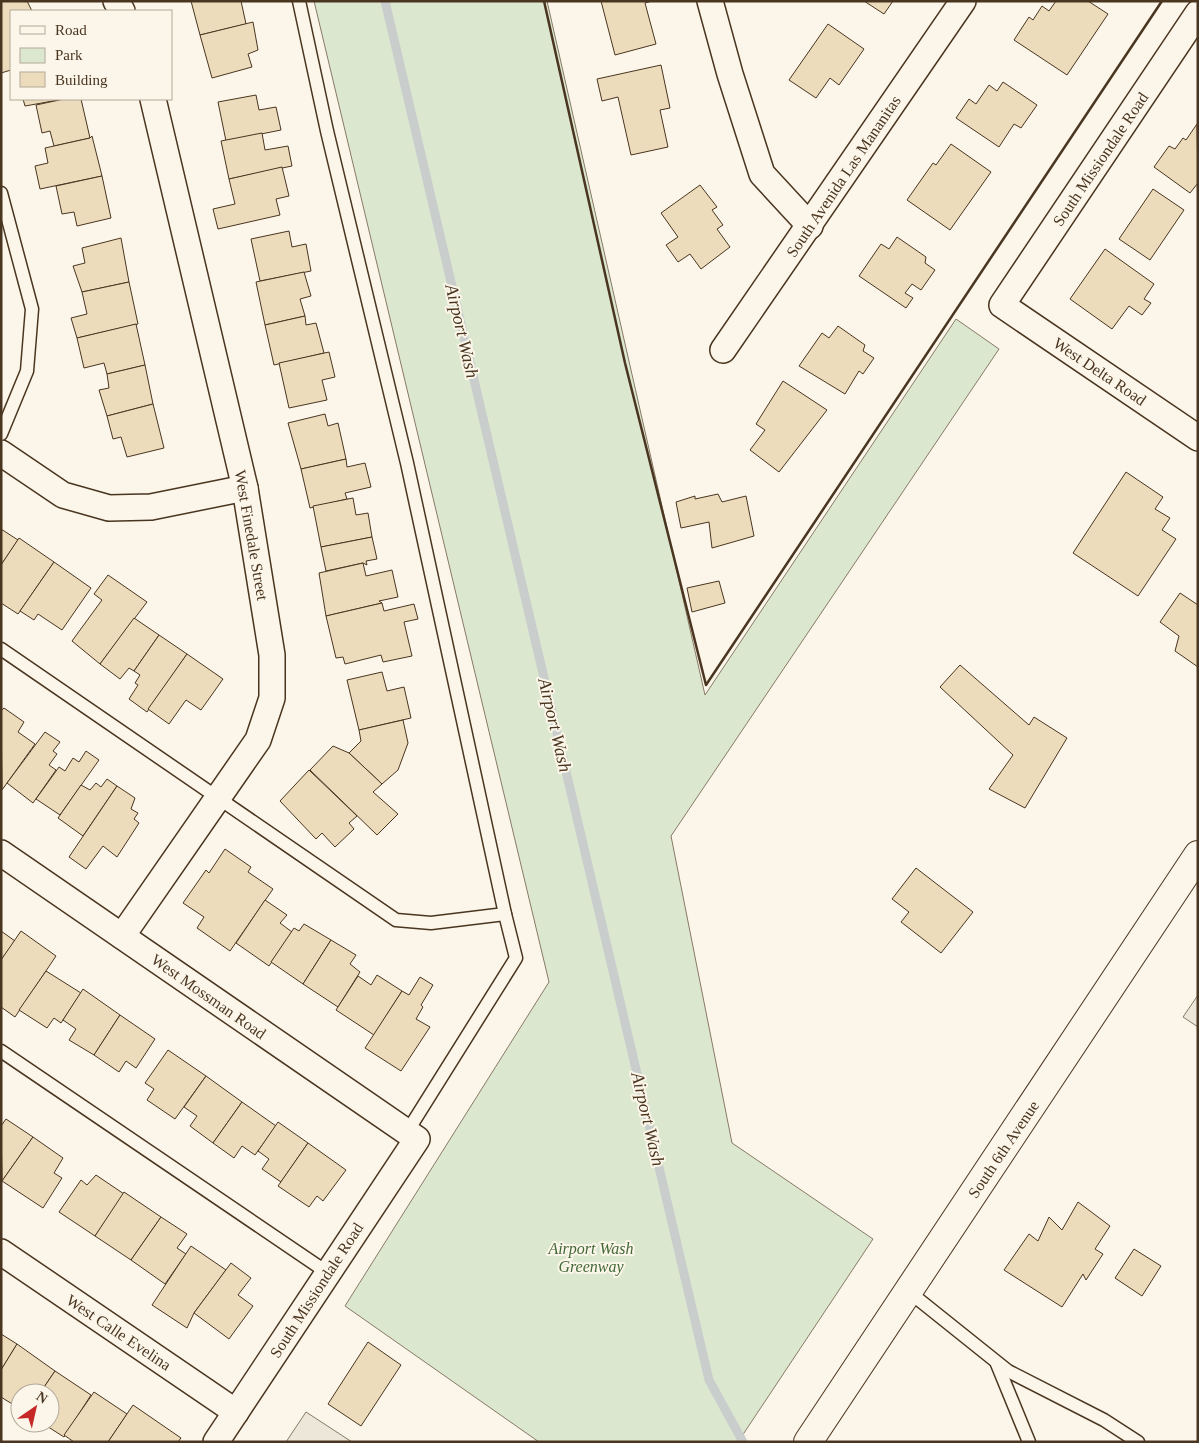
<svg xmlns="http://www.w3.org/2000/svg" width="1199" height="1443" viewBox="0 0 1199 1443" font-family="Georgia,serif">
  <rect width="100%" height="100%" fill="#fbf6e9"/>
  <polygon fill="#dce7d0" stroke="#887966" points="314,1 547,1 705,695 956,319 999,349 671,836 732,1143 873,1239 738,1442 539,1442 345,1306 549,982"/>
  <g fill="#ede7d9" stroke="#887966">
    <polygon points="1198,995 1198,1027 1183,1017"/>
    <polygon points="306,1412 352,1442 286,1442"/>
  </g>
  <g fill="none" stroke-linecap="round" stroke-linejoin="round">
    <polyline stroke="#c9cecd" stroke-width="9" points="385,1 709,1380 743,1442"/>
  </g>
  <g fill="#ecdcbc" stroke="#4a3520">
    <polygon points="1,1 27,1 32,11 11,11 11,70 1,73"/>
    <polygon points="191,1 241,1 246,24 200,35"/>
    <polygon points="601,1 652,1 645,3 656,44 615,55"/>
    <polygon points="864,1 893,1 884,14"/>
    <polygon points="1056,1 1088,1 1108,14 1067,75 1014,40 1029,17 1033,20 1042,6 1049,11"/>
    <polygon points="253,22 258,50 248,54 252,67 212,78 200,35"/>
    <polygon points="828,24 864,49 839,85 830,78 816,98 789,80"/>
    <polygon points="661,65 670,108 660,110 668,147 631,155 618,97 602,101 597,79"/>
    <polygon points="1003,82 1037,105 1021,128 1014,124 999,147 956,118 969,99 976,104 989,85 997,91"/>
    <polygon points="256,95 259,110 276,107 281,130 226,141 218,102"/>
    <polygon points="23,99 64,99 25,106"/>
    <polygon points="64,99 81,99 90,138 54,146 50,131 42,133 36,105"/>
    <polygon points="1197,124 1198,183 1190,193 1154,167 1169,146 1175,149 1183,138 1186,140"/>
    <polygon points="262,133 265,150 288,146 292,166 229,179 221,141"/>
    <polygon points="92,136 102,176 40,189 35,166 48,163 45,148 90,138"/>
    <polygon points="951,144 991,172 950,230 907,200 933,163 936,165"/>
    <polygon points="282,167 289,196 276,199 280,215 218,229 213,209 235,204 229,179"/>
    <polygon points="102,176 111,218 77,226 74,212 62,214 56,186"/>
    <polygon points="700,185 717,207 712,210 723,225 717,229 730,247 701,269 690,254 678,262 666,245 678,237 661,213"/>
    <polygon points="1153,189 1184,210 1150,260 1119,239"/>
    <polygon points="289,231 292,247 306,244 311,271 260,281 251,239"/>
    <polygon points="897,237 926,257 925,263 935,270 921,290 912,284 905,293 913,298 906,308 859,276 881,244 889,249"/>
    <polygon points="121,238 129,282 82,292 73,266 85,263 82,248"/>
    <polygon points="1105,249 1154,284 1144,299 1151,303 1142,315 1129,306 1112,329 1070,299"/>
    <polygon points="304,272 311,296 300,299 305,316 265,325 256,282"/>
    <polygon points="129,282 138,324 77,338 71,318 87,314 82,292"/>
    <polygon points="305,316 306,325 316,323 324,353 274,365 265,325"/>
    <polygon points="136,324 145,365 107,374 104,363 84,368 77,338"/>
    <polygon points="838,326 865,345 863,351 874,358 863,374 859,371 845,394 799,366 822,333 829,338"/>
    <polygon points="329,352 335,377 322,380 327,400 289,408 279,363"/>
    <polygon points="145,365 153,404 107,416 99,390 109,388 107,374"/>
    <polygon points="783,381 827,410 779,472 750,450 765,430 756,424"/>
    <polygon points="153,404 164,448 127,457 121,437 113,439 107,416"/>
    <polygon points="325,414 328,426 338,423 346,459 301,469 288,423"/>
    <polygon points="346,459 347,467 365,463 371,487 345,493 347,499 310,508 301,469"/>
    <polygon points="1126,472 1163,497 1155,509 1170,518 1162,530 1176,539 1138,596 1073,553"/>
    <polygon points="718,494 722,502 746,496 754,536 712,548 709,522 681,528 676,502 695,496 695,499"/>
    <polygon points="353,498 356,515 368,513 372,537 321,547 313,506"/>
    <polygon points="1,529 18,540 1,565"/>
    <polygon points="372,537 377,559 366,561 367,565 363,563 326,571 321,547"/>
    <polygon points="19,538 54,562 18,614 1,603 1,565"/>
    <polygon points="54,562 91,588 62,630 38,614 34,620 20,611"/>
    <polygon points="363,563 366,576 392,570 398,597 379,601 382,603 326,616 319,573"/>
    <polygon points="108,575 147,602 100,664 72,641 102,600 94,594"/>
    <polygon points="719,581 725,603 692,612 687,588"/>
    <polygon points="1180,593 1198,605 1198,667 1175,651 1179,636 1160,622"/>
    <polygon points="382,603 384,611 414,604 418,619 404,622 412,656 383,662 381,655 345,664 343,657 336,658 326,616"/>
    <polygon points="134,618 159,635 134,671 129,668 120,679 100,664"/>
    <polygon points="159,635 187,654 147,712 129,699 138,685 135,683 140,675 134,671"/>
    <polygon points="187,654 223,679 201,710 186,700 169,724 148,709"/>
    <polygon points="960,665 1029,725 1034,717 1067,738 1025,808 989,789 1013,755 940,687"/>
    <polygon points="382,672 387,691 404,687 411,718 359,730 347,680"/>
    <polygon points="4,708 24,722 18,732 35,744 2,790 1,711"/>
    <polygon points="403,720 408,743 398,770 382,784 349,753 361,741 359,730"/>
    <polygon points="45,732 60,742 53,751 57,754 49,765 56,770 33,803 7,783"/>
    <polygon points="333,746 349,753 382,784 373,792 398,814 377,835 310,770"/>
    <polygon points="86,751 99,760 60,815 36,799 59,767 65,771 73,758 79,762"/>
    <polygon points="309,770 357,816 349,823 354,829 335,847 322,833 316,839 280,801"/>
    <polygon points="107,779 117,786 83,836 58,818 81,785 90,790 96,783 101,787"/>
    <polygon points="117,786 135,798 131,809 138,813 134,819 139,823 117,857 103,846 86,869 69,857"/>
    <polygon points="225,849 251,867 248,872 273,889 230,951 197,928 204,917 183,903 206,870 209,873"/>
    <polygon points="916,868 973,912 941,953 901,922 909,912 892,899"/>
    <polygon points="265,900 287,915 280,923 292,932 269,966 236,943"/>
    <polygon points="304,924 331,940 303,984 271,962 294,928 299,931"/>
    <polygon points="1,931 15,941 1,960"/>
    <polygon points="21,931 56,956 15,1017 1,1007 1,960"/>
    <polygon points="331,940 356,955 350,964 360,972 338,1007 303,984"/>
    <polygon points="46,971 81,993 61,1023 54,1018 47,1028 19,1010"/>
    <polygon points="377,975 402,991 374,1035 336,1010 358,976 371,985"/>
    <polygon points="420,977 433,985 421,1005 423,1007 416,1019 430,1027 401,1071 365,1048 402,991 409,995"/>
    <polygon points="83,989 120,1015 94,1055 69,1040 76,1029 63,1020"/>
    <polygon points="120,1015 155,1039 136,1068 126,1061 119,1072 94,1055"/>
    <polygon points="168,1050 206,1076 175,1119 147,1100 154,1089 145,1083"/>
    <polygon points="206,1076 242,1102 213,1143 190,1126 197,1116 184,1107"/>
    <polygon points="242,1102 276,1126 255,1155 242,1146 234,1158 213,1143"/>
    <polygon points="6,1119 33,1137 2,1181 1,1126"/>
    <polygon points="278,1122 308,1143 281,1182 262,1169 269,1159 258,1151"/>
    <polygon points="33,1137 63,1158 54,1173 62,1178 43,1208 2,1181"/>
    <polygon points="308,1143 346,1170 323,1201 317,1196 309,1207 278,1186"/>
    <polygon points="96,1175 124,1194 95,1236 59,1212 81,1180 87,1185"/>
    <polygon points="124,1192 161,1217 131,1260 95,1236"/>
    <polygon points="1078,1202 1110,1226 1095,1249 1103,1254 1086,1280 1083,1274 1062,1307 1004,1270 1029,1234 1038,1241 1049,1217 1062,1230"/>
    <polygon points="161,1217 187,1234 177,1248 186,1254 165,1284 131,1260"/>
    <polygon points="191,1246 226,1270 194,1313 187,1328 152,1305"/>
    <polygon points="1134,1249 1161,1266 1142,1296 1115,1278"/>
    <polygon points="231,1263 251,1278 238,1295 253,1306 229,1339 194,1313"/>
    <polygon points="1,1334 17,1344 1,1370"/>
    <polygon points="368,1342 401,1365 361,1426 328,1404"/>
    <polygon points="17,1344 55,1371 40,1393 20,1393 20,1404 17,1407 1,1397 1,1370"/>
    <polygon points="55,1371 91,1395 64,1437 42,1423 50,1423 50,1393 40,1393"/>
    <polygon points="94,1392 127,1414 108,1442 74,1442 64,1435"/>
    <polygon points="133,1405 181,1438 178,1442 108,1442"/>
  </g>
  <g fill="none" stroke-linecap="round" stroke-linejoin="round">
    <g stroke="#4a3520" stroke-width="15">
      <g id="service">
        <polyline points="299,1 327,131 407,463 505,914 516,958 407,1132"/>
        <polyline points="1,193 32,309 27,371 1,434"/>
        <polyline points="1,649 396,920 431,923 505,914"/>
        <polyline points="1,1051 328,1273"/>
        <polyline points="908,1291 1008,1371 1104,1420 1138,1442"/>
        <polyline points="997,1364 1029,1442"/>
      </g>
    </g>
    <g stroke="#4a3520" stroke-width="28">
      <g id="minor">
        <polyline points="116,1 122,11"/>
        <polyline points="710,1 730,74 762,174 810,226"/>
        <polyline points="1198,13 1002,305 1198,438"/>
        <polyline points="723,350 963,1"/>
        <polyline points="1,453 63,495 109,508 151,507 245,488"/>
        <polyline points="1,853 417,1139 216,1442"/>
        <polyline points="122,936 258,740 272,698 272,655 245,488 153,99"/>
        <polyline points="1,1252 236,1412"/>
      </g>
    </g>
    <g stroke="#4a3520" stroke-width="30">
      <polyline id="tertiary" points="808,1442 1198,855"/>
    </g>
    <use href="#service" stroke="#fbf6e9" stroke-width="12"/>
    <use href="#minor" stroke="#fbf6e9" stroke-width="25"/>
    <use href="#tertiary" stroke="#fbf6e9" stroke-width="28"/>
    <polyline stroke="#4a3520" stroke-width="2.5" points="544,1 625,363 706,685 1162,1"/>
  </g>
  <g text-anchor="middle" stroke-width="4" stroke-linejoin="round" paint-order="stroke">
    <g font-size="16" fill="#4a3520" stroke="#fbf6e9">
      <text transform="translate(1100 159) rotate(-56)" y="6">South Missiondale Road</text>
      <text transform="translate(843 176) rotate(-56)" y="6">South Avenida Las Mananitas</text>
      <text transform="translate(1100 371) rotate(34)" y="6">West Delta Road</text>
      <text transform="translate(252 535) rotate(80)" y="6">West Finedale Street</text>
      <text transform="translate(209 996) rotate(35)" y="6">West Mossman Road</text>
      <text transform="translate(1003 1149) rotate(-56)" y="6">South 6th Avenue</text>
      <text transform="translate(316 1290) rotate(-57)" y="6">South Missiondale Road</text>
      <text transform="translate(119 1332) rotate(34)" y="6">West Calle Evelina</text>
    </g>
    <g font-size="16" font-style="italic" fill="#436837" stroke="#fbf6e9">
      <text x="591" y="1254">Airport Wash<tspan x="591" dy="18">Greenway</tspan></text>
    </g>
    <g font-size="18" font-style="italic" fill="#4a3520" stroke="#fbf6e9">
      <text transform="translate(462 331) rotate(77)" y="6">Airport Wash</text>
      <text transform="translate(555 725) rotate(77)" y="6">Airport Wash</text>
      <text transform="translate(648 1119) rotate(77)" y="6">Airport Wash</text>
    </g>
  </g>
  <rect width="1199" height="1443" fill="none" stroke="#4a3520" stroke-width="5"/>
  <rect x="10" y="10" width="162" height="90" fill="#fbf6e9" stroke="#b4a999"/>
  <rect x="20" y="26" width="25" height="8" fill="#fbf6e9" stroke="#b4a999"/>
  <text x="55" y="35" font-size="15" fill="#4a3520">Road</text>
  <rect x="20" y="48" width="25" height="15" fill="#dce7d0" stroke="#b4a999"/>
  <text x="55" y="60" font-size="15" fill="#4a3520">Park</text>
  <rect x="20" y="72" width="25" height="15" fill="#ecdcbc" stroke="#b4a999"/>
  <text x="55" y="85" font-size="15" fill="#4a3520">Building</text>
  <g transform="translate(35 1408) rotate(34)"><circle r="24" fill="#fbf6e9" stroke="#b4a999"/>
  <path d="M0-4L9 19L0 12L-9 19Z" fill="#c62828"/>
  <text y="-8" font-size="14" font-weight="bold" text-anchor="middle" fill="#4a3520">N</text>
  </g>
</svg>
